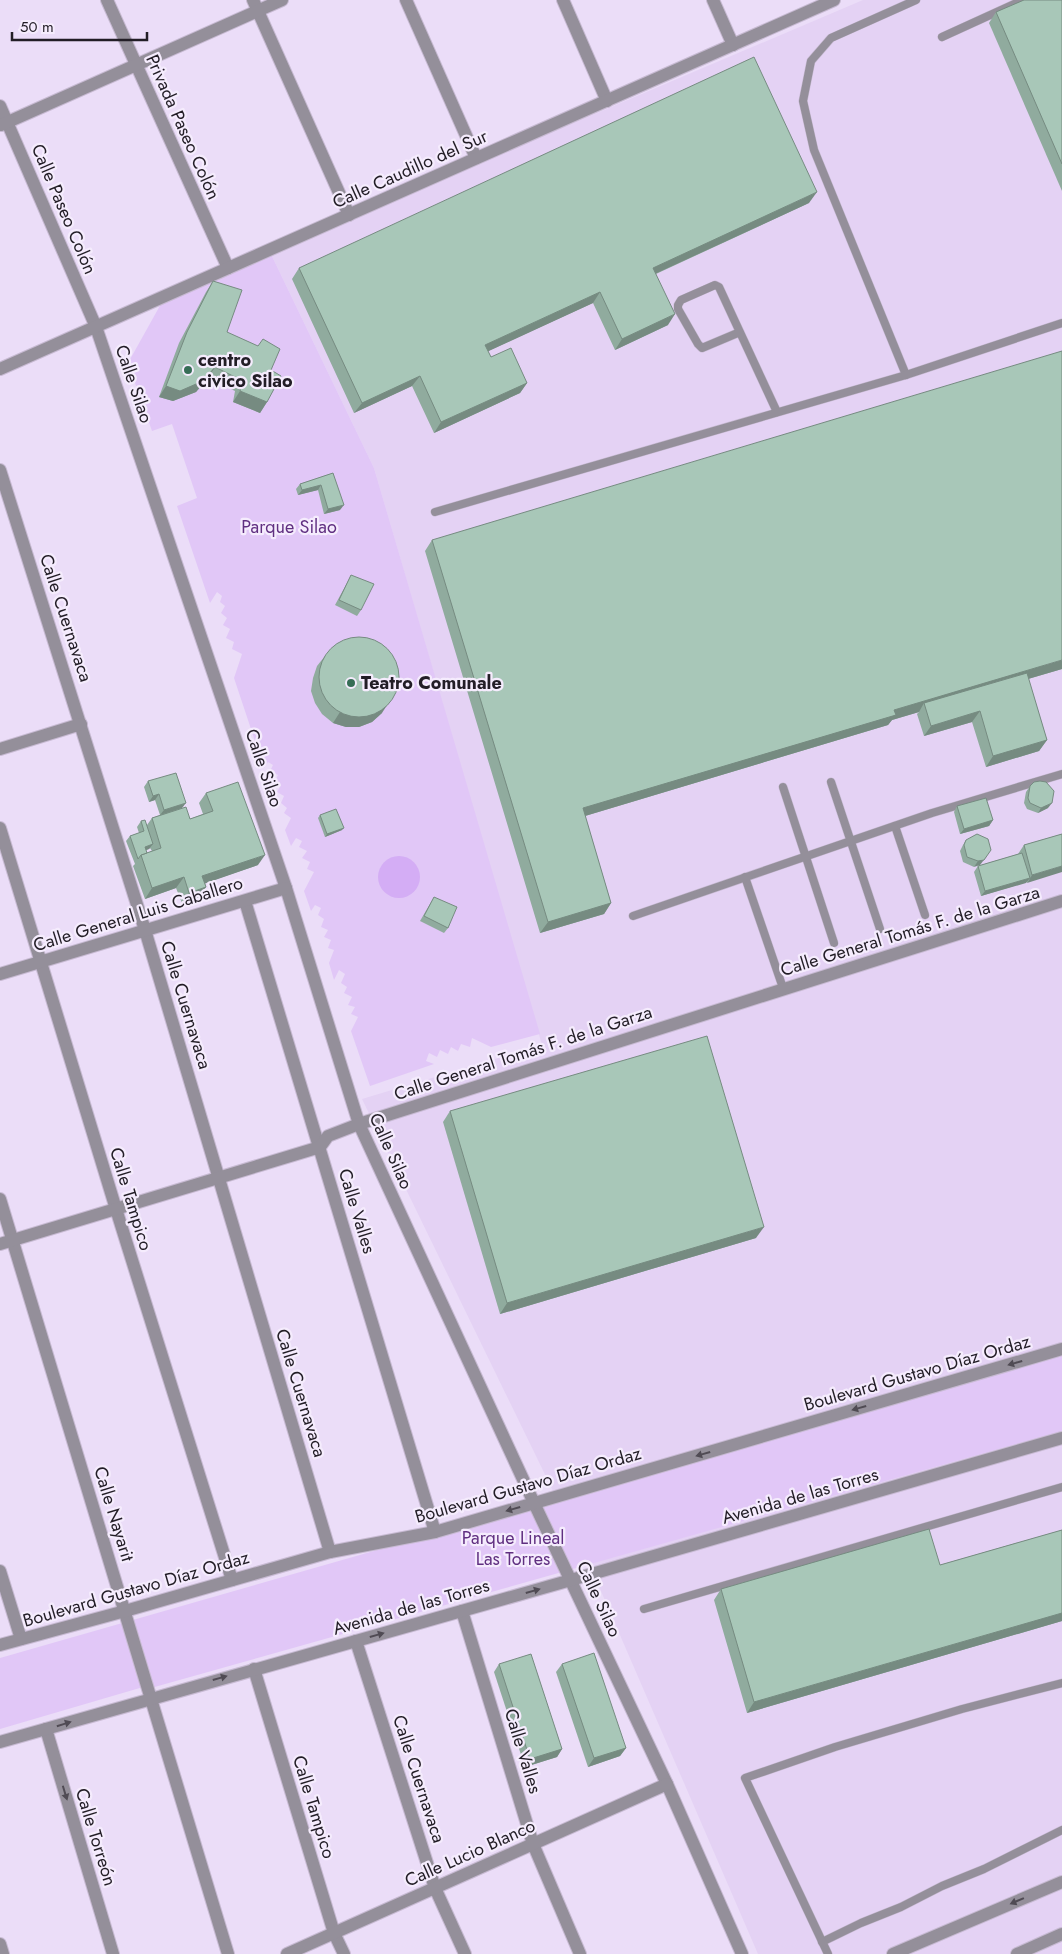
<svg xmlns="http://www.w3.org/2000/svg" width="1062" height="1954" viewBox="0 0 1062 1954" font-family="Jost,sans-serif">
  <rect width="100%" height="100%" fill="#ebddf8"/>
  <polygon fill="#e4d2f4" points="863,0 1062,0 1062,1954 758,1954 594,1575 362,1099 542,1045 374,468 270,252"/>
  <g fill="#e1c7f7">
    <polygon points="270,252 374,468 540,1034 491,1047 472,1038 470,1047 461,1044 458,1051 451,1047 448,1054 440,1050 437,1057 429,1053 426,1061 434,1064 370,1086 351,1031 358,1017 351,1014 355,1007 348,1005 352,997 344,993 347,987 341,983 345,974 339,970 334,980 329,963 334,950 328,948 331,940 324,937 328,930 321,927 324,919 318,915 321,908 315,905 311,911 304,891 314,872 307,869 310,862 302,858 307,851 299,847 302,841 296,838 291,846 285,830 291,818 284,813 287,808 281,803 284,796 277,792 281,785 275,781 278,775 270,771 273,765 268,762 264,768 234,678 242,654 232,649 234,642 226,638 230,629 223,625 227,618 221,613 225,606 220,602 222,596 217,592 210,603 177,506 197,498 172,424 152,431 128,363 162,302"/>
    <polygon points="1062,1351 1062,1431 151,1688 150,1685 0,1729 0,1658 538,1504"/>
  </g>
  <circle fill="#d4adf5" cx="399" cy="877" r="21"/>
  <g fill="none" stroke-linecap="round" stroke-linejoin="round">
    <g stroke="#c7bad2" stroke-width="9">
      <g id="service">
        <polyline points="942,37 1023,0"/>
        <polyline points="740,332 702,348 698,344 678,309 678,305 681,300 715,285 719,287 777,412"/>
        <polyline points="906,375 814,150 803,101 811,61 831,38 916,0"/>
        <polyline points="435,512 906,375 1062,323"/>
        <polyline points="831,782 880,929"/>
        <polyline points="783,787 834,943"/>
        <polyline points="895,826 925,915"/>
        <polyline points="745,877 783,988"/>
        <polyline points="633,916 932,813 1062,774"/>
        <polyline points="644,1609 1062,1487"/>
        <polyline points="822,1942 861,1923 901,1907 942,1886 984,1869 1062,1830"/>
        <polyline points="828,1954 745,1778 835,1747 962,1709 1062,1683"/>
      </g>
    </g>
    <g stroke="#c7bad2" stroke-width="14">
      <g id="minor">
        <polyline points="107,0 228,268"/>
        <polyline points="253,0 349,215"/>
        <polyline points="406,0 476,158"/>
        <polyline points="563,0 607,101"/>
        <polyline points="713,0 733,45"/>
        <polyline points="0,106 96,327 286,888 359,1124 534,1503 667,1784 742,1954"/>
        <polyline points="1,125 282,0"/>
        <polyline points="0,369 834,0"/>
        <polyline points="0,470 145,930 330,1552"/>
        <polyline points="0,749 81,724"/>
        <polyline points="0,828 116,1209 232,1580"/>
        <polyline points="245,901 435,1532"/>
        <polyline points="0,974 286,888"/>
        <polyline points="0,1199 228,1954"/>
        <polyline points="0,1571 21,1639"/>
        <polyline points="462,1611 533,1844 580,1954"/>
        <polyline points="356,1641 435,1888 465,1954"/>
        <polyline points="254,1669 334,1933 344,1954"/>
        <polyline points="46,1729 113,1954"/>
        <polyline points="0,1944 3,1954"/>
        <polyline points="287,1954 667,1784"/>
        <polyline points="893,1954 1062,1882"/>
        <polyline points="1017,1954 1062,1934"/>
      </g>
    </g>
    <g stroke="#c7bad2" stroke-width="14">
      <g id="tertiary">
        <polyline points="0,1244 320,1147 328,1136 359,1124 1062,901"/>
        <polyline points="0,1645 125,1611 330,1552 435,1532 1062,1349"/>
        <polyline points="0,1742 571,1580 1062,1438"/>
      </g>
    </g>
    <use href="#service" stroke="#948f9a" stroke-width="8"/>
    <use href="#minor" stroke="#948f9a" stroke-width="12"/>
    <use href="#tertiary" stroke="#948f9a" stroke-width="12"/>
  </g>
  <g fill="#90ab9e" fill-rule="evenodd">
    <polygon points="1062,0 1062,191 989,23 996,12"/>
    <polygon points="809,203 656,274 668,325 615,350 593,303 488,351 491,357 527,383 520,393 434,433 412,386 354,413 292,279 299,268"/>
    <polygon points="213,281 227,332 271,370 267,402 260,413 233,402 235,391 208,378 196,392 173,401 159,397 179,343 206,292"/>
    <polygon points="333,473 340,510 324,514 318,490 298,495 296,489 300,484"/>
    <polygon points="432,540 1062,669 1028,679 1047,740 1039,751 986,767 972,722 924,736 917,714 919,712 892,720 888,725 585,816 611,903 604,914 540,933 425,551"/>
    <polygon points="351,575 361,610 357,616 335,605 348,581"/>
    <polygon points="325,656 382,713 372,722 359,727 346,727 333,723 322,714 315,703 311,691 313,678 317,666"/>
    <path d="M148,781L182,808L190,819L203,814L199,803L206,793L258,865L205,883L206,887L199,897L182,903L176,888L145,899L133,866L135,864L126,841L130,836L139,833L137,827L141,821L147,825L152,818L160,815L155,800L149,802L144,787ZM150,848L152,851L147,853L146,850L149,849Z"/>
    <polygon points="1030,786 1048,808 1038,813 1027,809 1024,803 1026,792"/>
    <polygon points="957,806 993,820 989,826 960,834 954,812"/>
    <polygon points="320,815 342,830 325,837 318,818"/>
    <polygon points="1062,834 1027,883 1027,882 981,896 974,872 978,866 1018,854 1024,845"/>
    <polygon points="966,840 991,850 974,867 963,862 960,851 963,845"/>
    <polygon points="434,897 448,928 444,933 420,921"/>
    <polygon points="450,1111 756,1238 500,1314 443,1122"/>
    <polygon points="1062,1530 1062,1621 747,1713 714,1600 721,1589 940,1565"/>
    <polygon points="499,1664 562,1749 557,1757 525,1767 494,1672"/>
    <polygon points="562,1664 626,1748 620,1756 588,1767 556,1672"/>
  </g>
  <g fill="#768b81">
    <polygon points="817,192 809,203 646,278 653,268"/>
    <polygon points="600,292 593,303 478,356 485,345"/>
    <polygon points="675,314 668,325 615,350 622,339"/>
    <polygon points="215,367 208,378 196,392 173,401 159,397 166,386"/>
    <polygon points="420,376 412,386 354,413 362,403"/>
    <polygon points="527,383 520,393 434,433 441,422"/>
    <polygon points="240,391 267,402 260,413 233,402"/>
    <polygon points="321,485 318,490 298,495 302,490"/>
    <polygon points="344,505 340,510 324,514 328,509"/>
    <polygon points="1062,660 1062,669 926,709 924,703 919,712 892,720 888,725 575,819 583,808 894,710"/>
    <polygon points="389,702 382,713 372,722 359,727 346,727 333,723 340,712"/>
    <polygon points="980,711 972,722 924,736 931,726"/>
    <polygon points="1047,740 1039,751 986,767 993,756"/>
    <polygon points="159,794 155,800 149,802 153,796"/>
    <polygon points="186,803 182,808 160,815 164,810"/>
    <polygon points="1052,803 1048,808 1038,813 1041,808"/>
    <polygon points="993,820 989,826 960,834 964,829"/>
    <polygon points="344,828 342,830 325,837 327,834"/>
    <polygon points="153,844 149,849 141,852 145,847"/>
    <polygon points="265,855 258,865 195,887 202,876"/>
    <polygon points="987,856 980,865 974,867 978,861"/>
    <polygon points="1062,866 1062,872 1027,883 1032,875"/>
    <polygon points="184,877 176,888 145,899 152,888"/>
    <polygon points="1030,878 1026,883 981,896 985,891"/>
    <polygon points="206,887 199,897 182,903 189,893"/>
    <polygon points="611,903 604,914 540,933 548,922"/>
    <polygon points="764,1227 756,1238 500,1314 507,1303"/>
    <polygon points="1062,1613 1062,1621 747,1713 754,1702"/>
    <polygon points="626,1748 620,1756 588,1767 594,1758"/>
    <polygon points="562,1749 557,1757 525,1767 530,1759"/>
  </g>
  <g fill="#a8c7b8" stroke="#768b81">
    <polygon points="1024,0 1062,0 1062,164 996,12"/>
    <polygon points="754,57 817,192 653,268 675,314 622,339 600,292 485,345 491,357 511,348 527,383 441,422 420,376 362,403 299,268"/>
    <polygon points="213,281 242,290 227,332 258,346 263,339 280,349 271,370 281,376 267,402 240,391 243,381 215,367 203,381 180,391 166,386 187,332"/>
    <polygon points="1062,351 1062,660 894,710 896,715 583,808 611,903 548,922 432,540"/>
    <polygon points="333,473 344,505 328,509 321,485 302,490 300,484"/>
    <polygon points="351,575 374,584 361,610 339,600"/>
    <circle cx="359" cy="677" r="40"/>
    <polygon points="1027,673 1047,740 993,756 980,711 931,726 924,703"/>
    <polygon points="176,773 186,803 164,810 159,794 153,796 148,781"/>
    <polygon points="1040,781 1046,782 1054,791 1052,803 1041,808 1030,803 1028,798 1030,786 1034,782"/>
    <polygon points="238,782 265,855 202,876 206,887 189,893 184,877 152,888 141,855 161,848 152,818 186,807 190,819 213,811 206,793"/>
    <polygon points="986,798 993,820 964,829 957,806"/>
    <polygon points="336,809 344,828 327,834 320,815"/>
    <polygon points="145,820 153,844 145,847 147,853 141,855 138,859 130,836 144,831 141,821"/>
    <polygon points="977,834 988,839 991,850 984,860 978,861 967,857 964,845 966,840"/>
    <polygon points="1062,834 1062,866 1032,875 1024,845"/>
    <polygon points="1022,853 1030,878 985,891 978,866"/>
    <polygon points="434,897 457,907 448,928 424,916"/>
    <polygon points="707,1036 764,1227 507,1303 450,1111"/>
    <polygon points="929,1529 940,1565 1062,1530 1062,1613 754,1702 721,1589"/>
    <polygon points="594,1653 626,1748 594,1758 562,1664"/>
    <polygon points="531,1654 562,1749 530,1759 499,1664"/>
  </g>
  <defs><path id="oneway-solid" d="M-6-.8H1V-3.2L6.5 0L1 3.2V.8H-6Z" transform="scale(1.25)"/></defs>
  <g fill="#504b54">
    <use href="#oneway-solid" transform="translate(1015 1363) rotate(164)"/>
    <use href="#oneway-solid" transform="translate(859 1408) rotate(164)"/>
    <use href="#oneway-solid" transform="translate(703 1454) rotate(164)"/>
    <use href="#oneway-solid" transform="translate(513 1509) rotate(164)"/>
    <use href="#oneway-solid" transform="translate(533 1591) rotate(-16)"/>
    <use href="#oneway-solid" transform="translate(377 1635) rotate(-16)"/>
    <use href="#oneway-solid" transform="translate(220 1678) rotate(-16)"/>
    <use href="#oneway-solid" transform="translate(64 1724) rotate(-17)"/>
    <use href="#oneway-solid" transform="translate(65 1793) rotate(73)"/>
    <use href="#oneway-solid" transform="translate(1017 1901) rotate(157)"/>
  </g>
  <g fill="#366e56" stroke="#f5ecfd" stroke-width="2">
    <circle cx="188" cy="370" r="5"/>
    <circle cx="351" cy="683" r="5"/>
  </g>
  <g text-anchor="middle" stroke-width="4.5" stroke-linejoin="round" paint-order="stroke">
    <g font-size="18" fill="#221d26" stroke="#f5ecfd">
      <text transform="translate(183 127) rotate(66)" y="6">Privada Paseo Colón</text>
      <text transform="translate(410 169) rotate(-24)" y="6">Calle Caudillo del Sur</text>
      <text transform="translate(64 209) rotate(67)" y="6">Calle Paseo Colón</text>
      <text transform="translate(134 384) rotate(71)" y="6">Calle Silao</text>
      <text transform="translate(66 618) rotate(72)" y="6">Calle Cuernavaca</text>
      <text transform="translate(264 768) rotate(71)" y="6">Calle Silao</text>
      <text transform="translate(138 914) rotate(-17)" y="6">Calle General Luis Caballero</text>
      <text transform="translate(910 931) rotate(-17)" y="6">Calle General Tomás F. de la Garza</text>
      <text transform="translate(186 1005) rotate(73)" y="6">Calle Cuernavaca</text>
      <text transform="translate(523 1053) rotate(-18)" y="6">Calle General Tomás F. de la Garza</text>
      <text transform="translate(391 1151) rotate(66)" y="6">Calle Silao</text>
      <text transform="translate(131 1199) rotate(73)" y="6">Calle Tampico</text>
      <text transform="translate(357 1211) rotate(73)" y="6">Calle Valles</text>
      <text transform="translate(917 1373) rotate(-16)" y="6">Boulevard Gustavo Díaz Ordaz</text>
      <text transform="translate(301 1393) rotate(73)" y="6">Calle Cuernavaca</text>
      <text transform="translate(528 1485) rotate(-16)" y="6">Boulevard Gustavo Díaz Ordaz</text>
      <text transform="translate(800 1496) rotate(-16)" y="6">Avenida de las Torres</text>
      <text transform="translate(114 1514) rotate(73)" y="6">Calle Nayarit</text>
      <text transform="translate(136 1589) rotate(-16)" y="6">Boulevard Gustavo Díaz Ordaz</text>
      <text transform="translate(599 1599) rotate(65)" y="6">Calle Silao</text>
      <text transform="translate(411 1607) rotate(-16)" y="6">Avenida de las Torres</text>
      <text transform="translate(523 1751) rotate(73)" y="6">Calle Valles</text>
      <text transform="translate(419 1779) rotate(72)" y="6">Calle Cuernavaca</text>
      <text transform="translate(314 1807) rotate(73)" y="6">Calle Tampico</text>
      <text transform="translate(96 1837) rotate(73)" y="6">Calle Torreón</text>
      <text transform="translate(470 1853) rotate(-24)" y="6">Calle Lucio Blanco</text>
    </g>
    <g font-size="18" font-weight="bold" fill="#221d26" stroke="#f5ecfd" text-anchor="start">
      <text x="198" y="366">centro<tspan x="198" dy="21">civico Silao</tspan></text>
      <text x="361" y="689">Teatro Comunale</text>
    </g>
    <g font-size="18" fill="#602f81" stroke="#f5ecfd">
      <text x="289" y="533">Parque Silao</text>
      <text x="513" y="1544">Parque Lineal<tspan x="513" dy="21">Las Torres</tspan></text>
    </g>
  </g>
  <path d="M12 32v8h135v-8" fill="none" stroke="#221d26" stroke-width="2.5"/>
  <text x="20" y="32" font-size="15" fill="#221d26" stroke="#f5ecfd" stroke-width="4" paint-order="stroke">50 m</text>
</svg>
